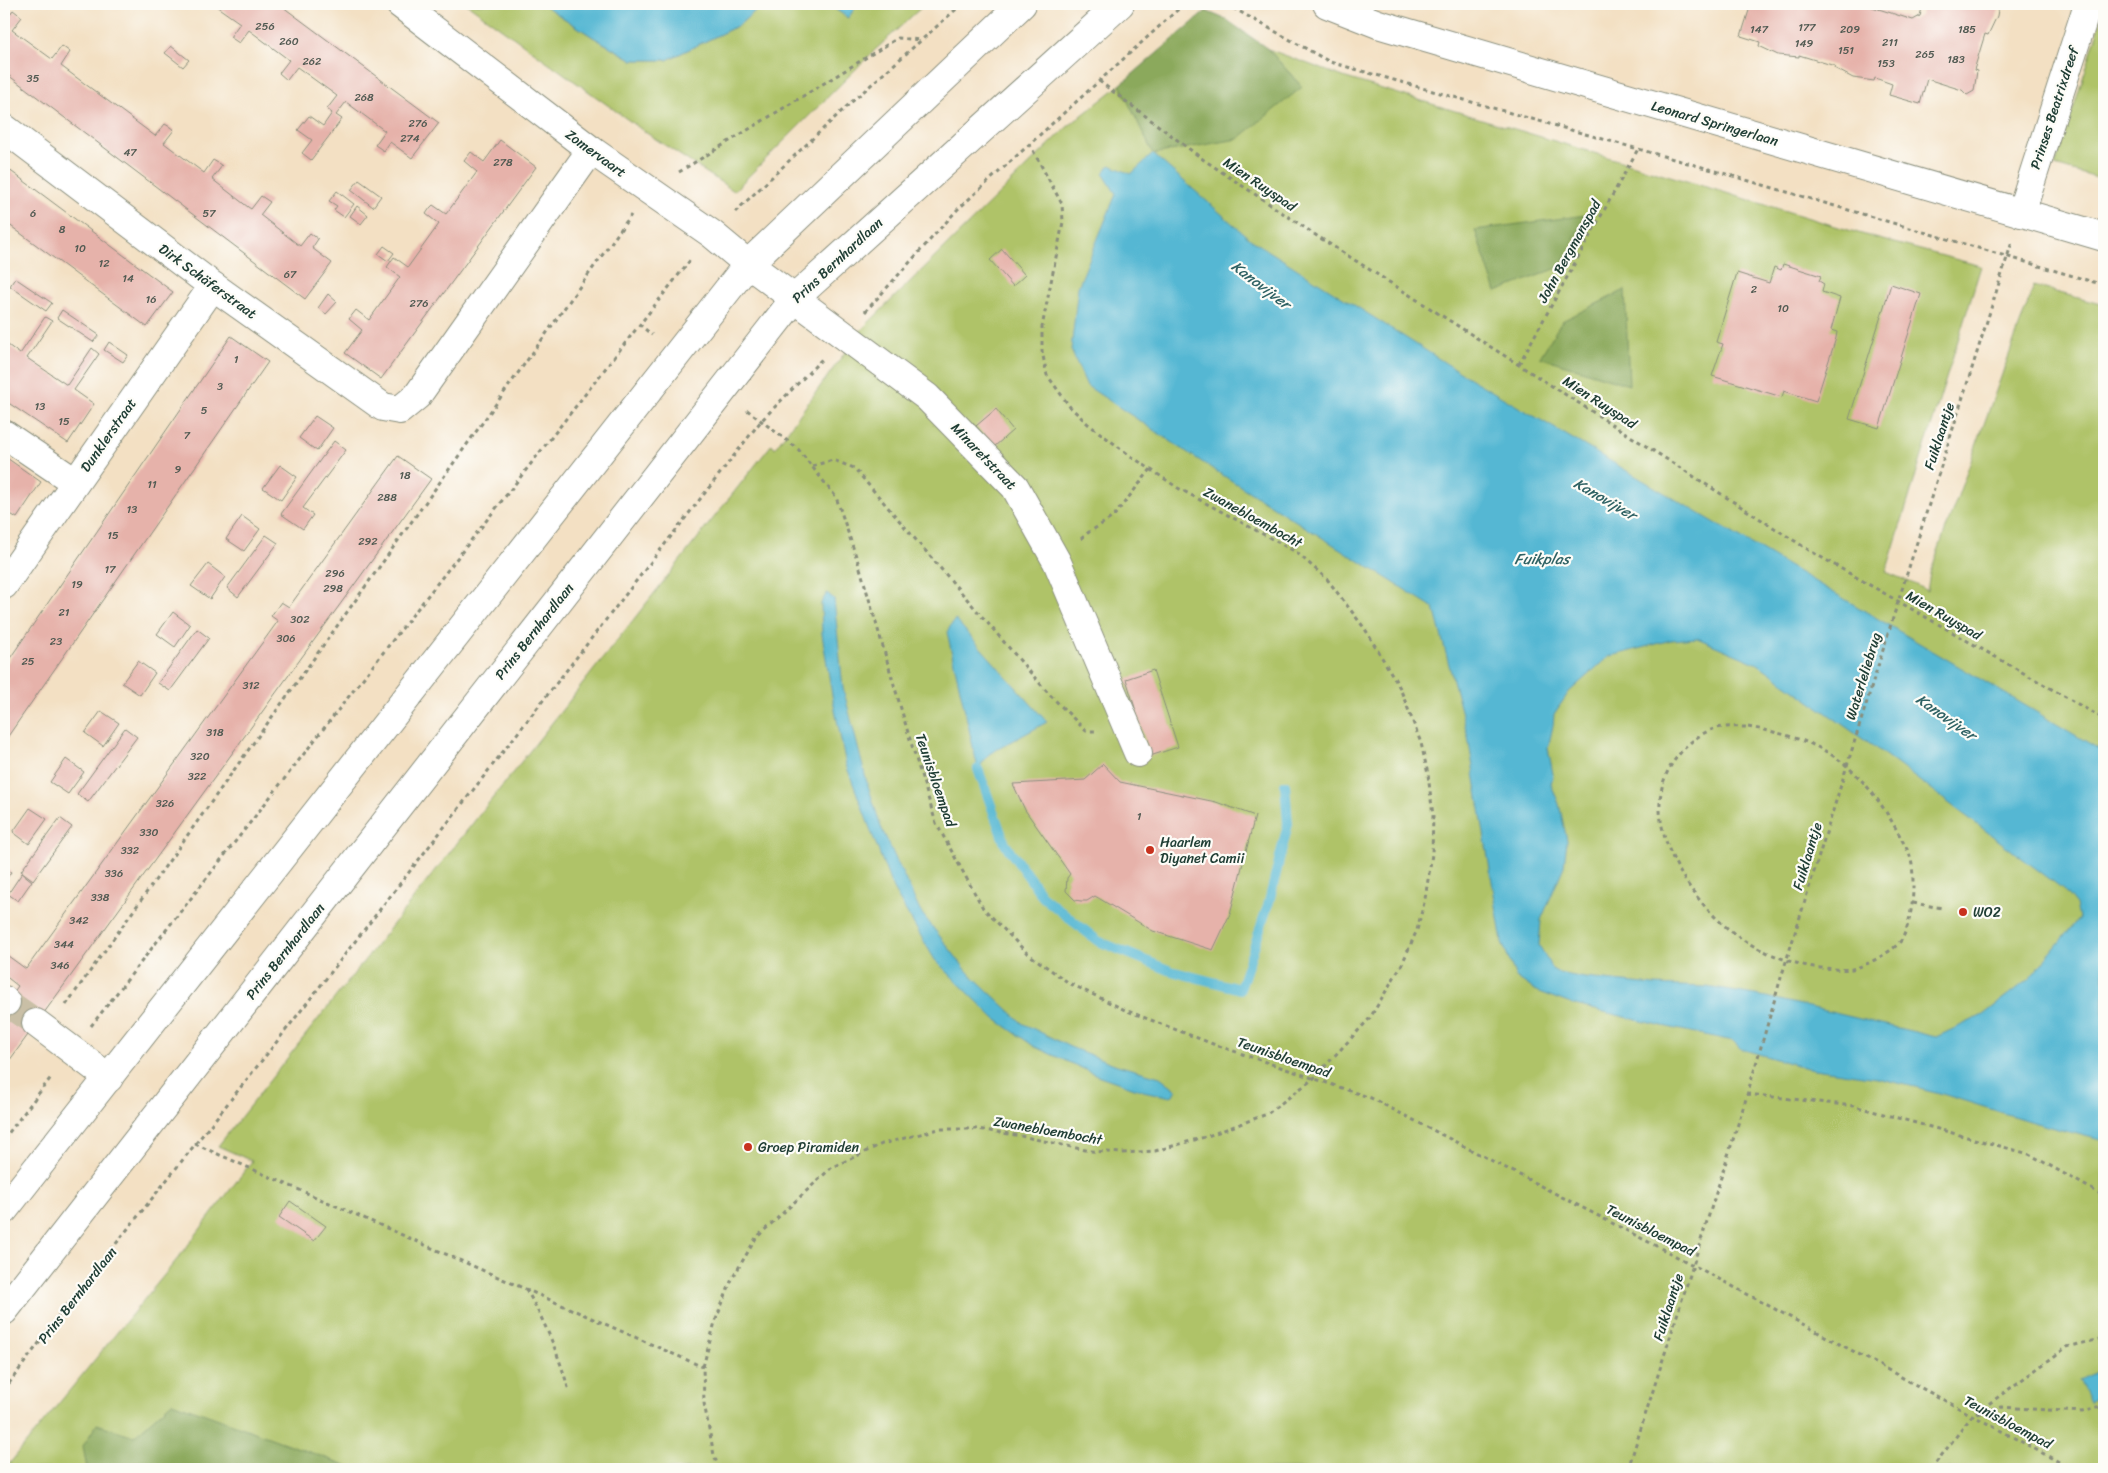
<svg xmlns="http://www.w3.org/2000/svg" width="2108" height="1473" viewBox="0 0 2108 1473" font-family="Sriracha,sans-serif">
  <rect width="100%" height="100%" fill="#fdfcf7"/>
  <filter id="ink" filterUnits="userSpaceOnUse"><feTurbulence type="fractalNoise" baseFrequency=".02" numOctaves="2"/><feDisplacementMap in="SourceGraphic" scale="10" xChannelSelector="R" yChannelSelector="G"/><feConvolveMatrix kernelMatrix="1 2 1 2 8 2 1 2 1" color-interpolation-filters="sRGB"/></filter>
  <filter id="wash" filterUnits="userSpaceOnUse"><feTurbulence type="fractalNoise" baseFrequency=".0096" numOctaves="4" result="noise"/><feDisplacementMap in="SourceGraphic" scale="20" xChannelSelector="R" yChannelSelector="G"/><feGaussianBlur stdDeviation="1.12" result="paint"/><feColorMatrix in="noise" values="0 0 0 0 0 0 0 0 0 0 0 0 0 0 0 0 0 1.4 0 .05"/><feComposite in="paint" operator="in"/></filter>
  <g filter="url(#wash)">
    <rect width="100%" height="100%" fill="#f3e0c3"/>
    <g fill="#afc367" stroke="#67804e">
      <polygon points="467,4 542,4 593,37 633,60 667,60 739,25 763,4 828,4 848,18 858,4 925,4 875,50 734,191 645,132"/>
      <polygon points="2104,12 2104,180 2055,166"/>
      <polygon points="1268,49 1346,78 1875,238 1981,266 1886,572 1912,583 1927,591 1930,573 2034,286 2104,305 2104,1469 5,1469 179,1257 252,1161 218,1146 772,444 775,448 863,328 1066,128 1120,85 1185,149 1302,87"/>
    </g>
    <g fill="#8ba95c" stroke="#557348">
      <polygon points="1206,11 1227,20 1268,49 1302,87 1238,139 1153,154 1120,85"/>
      <polygon points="1586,215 1560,267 1496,292 1475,230"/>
      <polygon points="1625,290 1629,385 1540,357 1562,321"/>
      <polygon points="172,1402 348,1466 350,1469 87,1469 83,1446 97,1424 134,1436"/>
    </g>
    <g fill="#55b7d3" stroke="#3a7a84" fill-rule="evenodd">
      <polygon points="542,4 763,4 739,25 667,60 633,60 593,37"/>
      <polygon points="828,4 858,4 848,18"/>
      <path d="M1153,154L1250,239L1466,376L2104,752V1141L2032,1122L1936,1092L1877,1078L1807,1068L1741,1049L1733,1041L1658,1025L1571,1004L1536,991L1516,977L1502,942L1468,737L1434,608L1205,464L1087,386L1071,350L1078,287L1116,194L1103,173L1110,165L1131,174ZM1697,638L1758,664L1881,752L2063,889L2076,905L2079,918L2029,979L1983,1015L1936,1037L1767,997L1707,987L1654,985L1585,978L1559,973L1552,969L1539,945L1541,920L1564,866L1567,840L1559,804L1551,784L1553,774L1548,748L1553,726L1554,714L1569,692L1608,657L1671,640Z"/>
      <polygon points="827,593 834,599 843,688 866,779 881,827 920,911 967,971 1022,1023 1070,1047 1117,1065 1160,1077 1177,1090 1171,1097 1143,1091 1097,1075 1035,1047 994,1018 935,960 893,889 846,765 832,695 822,634 821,603"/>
      <polygon points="955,619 1047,722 989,754 978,769 947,632"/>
      <polygon points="2104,1369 2104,1393 2090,1402 2079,1380"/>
    </g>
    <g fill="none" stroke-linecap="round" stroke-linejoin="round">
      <polyline stroke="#55b7d3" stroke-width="10" points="978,769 1005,844 1043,897 1098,941 1171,971 1240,989 1269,902 1288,824 1285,785"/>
    </g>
    <g id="blocks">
      <g fill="#e6b2aa">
        <polygon points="213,4 279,4 439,123 412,158 390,142 384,151 375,145 385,131 346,102 336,115 342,119 311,160 302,153 312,140 298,130 309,116 323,126 332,113 327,109 337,96 297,67 287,80 279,73 289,60 249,30 239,43 230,37 240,23"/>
        <polygon points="1751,4 1863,4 1913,20 1920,16 1923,4 1999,4 1997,16 1988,35 1985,34 1974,70 1977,71 1974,91 1967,95 1962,90 1927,79 1920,104 1889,95 1892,84 1875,78 1874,81 1853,78 1834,68 1835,66 1799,55 1799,57 1778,55 1759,46 1760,42 1741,36"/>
        <polygon points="13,10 22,17 12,30 52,59 62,46 70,52 61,66 155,136 165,124 170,127 174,130 164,143 204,173 213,160 218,163 222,166 212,179 248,207 251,209 261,196 270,202 260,215 300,246 310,233 318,239 312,248 332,263 305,299 4,72 4,22"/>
        <polygon points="171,46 189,60 183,67 165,53"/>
        <polygon points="500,140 536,167 381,379 345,353 362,330 349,319 356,310 369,320 400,277 387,267 394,257 408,267 439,224 426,214 430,208 433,205 446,214 477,172 464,161 471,152 484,162"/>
        <polygon points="4,166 173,292 147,327 4,221"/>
        <polygon points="359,180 381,196 373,207 351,190"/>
        <polygon points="337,191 354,204 344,217 334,210 337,206 329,201"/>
        <polygon points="357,206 368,215 361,224 350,216"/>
        <polygon points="384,246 394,253 388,261 378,254"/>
        <polygon points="1002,249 1025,275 1013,286 990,260"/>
        <polygon points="1783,264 1821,276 1819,281 1824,284 1822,292 1840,298 1831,330 1837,332 1836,338 1816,401 1784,391 1782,397 1712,376 1723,344 1716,342 1737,273 1769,283 1774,267 1781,270"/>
        <polygon points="15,278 52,303 46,311 10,286"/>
        <polygon points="1891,284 1921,294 1879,428 1849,419"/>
        <polygon points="328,294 337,302 326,314 318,308"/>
        <polygon points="62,310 99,335 93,342 57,318"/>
        <polygon points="45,317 52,321 27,358 67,385 92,348 99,354 74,390 94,404 68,443 4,400 4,342 20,354"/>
        <polygon points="231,336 268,362 4,742 4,667"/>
        <polygon points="109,342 128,355 123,362 104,350"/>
        <polygon points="996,409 1013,430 994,447 976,426"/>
        <polygon points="315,416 333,428 317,451 299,438"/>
        <polygon points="334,441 346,450 303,508 313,515 303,529 281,514"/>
        <polygon points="4,456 41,482 17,518 4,510"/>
        <polygon points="398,456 431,479 4,1068 4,1006 18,986 4,975 4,953 26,969 278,621 271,616 281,602 289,607"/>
        <polygon points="280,465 297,477 281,500 263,488"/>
        <polygon points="242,516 260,529 244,551 226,539"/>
        <polygon points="266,535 278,543 238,597 227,588"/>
        <polygon points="208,564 225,577 210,599 191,586"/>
        <polygon points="173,612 190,625 175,647 157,634"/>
        <polygon points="197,629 209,638 170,691 158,683"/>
        <polygon points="138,661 155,673 140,695 122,683"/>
        <polygon points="1153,670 1178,747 1150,756 1126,679"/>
        <polygon points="101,711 119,723 103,746 85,733"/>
        <polygon points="125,728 137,737 88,802 77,794"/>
        <polygon points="66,759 84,772 68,794 50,782"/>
        <polygon points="1103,764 1120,782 1216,802 1255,816 1230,914 1213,950 1153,931 1095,896 1087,901 1081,901 1075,900 1066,891 1067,878 1070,874 1025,810 1013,784 1085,780"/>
        <polygon points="30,808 47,819 29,844 13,832"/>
        <polygon points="60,818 72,827 33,880 21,871"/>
        <polygon points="4,867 11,872 4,882"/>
        <polygon points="22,873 32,881 18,901 8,894"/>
        <polygon points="290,1201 326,1226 314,1241 279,1217"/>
      </g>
    </g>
  </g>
  <g filter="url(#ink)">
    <use href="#blocks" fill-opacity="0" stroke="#898e7c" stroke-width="1"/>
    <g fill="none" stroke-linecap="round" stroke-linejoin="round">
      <polyline stroke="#c9bfa6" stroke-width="28" stroke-dasharray="28 14" stroke-linecap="butt" points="6,1002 36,1023"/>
      <g stroke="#898e7c" stroke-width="30">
        <g id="minor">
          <polyline points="400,4 591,150 712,234 748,264 927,397 1015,487 1057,562 1138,753"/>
          <polyline points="1327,4 1378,24 2104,237"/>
          <polyline points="4,128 213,286 383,407 400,410 417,396 591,150"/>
          <polyline points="2021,213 2088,4"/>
          <polyline points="4,434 75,482"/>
          <polyline points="4,585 213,286"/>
          <polyline points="4,1000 6,1002"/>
          <polyline points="36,1023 109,1078"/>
        </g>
      </g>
      <g stroke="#898e7c" stroke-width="30">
        <g id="major">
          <polyline points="4,1210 748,264 1022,4"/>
          <polyline points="4,1311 795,298 1120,4"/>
        </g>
      </g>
      <g stroke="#898e7c" stroke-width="3" stroke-dasharray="4 4" stroke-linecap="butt">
        <polyline points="1226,4 1330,62 1702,167 2104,285"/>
        <polyline points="1099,81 1204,160 1317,236 1812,552 2104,719"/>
        <polyline points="679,172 898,38 921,40"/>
        <polyline points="735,212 846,107 962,4"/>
        <polyline points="865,312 957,210 1184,4"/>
        <polyline points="639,324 652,335"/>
        <polyline points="1519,364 1638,149"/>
        <polyline points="747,410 798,449 836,497 860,568 909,736 936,823 983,908 1027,953 1069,983 1125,1010 1213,1044 1371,1098 1693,1265 2072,1469"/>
        <polyline points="812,466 833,460 854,468 1048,693 1086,731 1095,731"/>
        <polyline points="1081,539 1089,532 1113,517 1151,469"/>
        <path d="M1748,727C1784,733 1819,742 1848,767C1871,788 1887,811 1901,838C1904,844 1908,850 1910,856C1913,865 1913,877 1913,887C1913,903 1910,924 1902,939C1896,950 1864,967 1852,969C1844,970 1834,969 1825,968C1802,968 1764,953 1745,941C1692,908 1629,816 1677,757C1687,744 1701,732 1717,728C1727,726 1739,727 1748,727Z"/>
        <polyline points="1913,903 1942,908"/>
        <polyline points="66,1005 631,215"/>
        <polyline points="91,1026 691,259"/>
        <polyline points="1747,1094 1854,1106 2029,1154 2104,1196"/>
        <polyline points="4,1139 52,1076"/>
        <polyline points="195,1144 703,1367"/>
        <path d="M526,1289C545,1322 559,1355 569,1391"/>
        <polyline points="4,1390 68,1304 275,1044 761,421 822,359"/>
        <polyline points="1977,1414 2001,1407 2082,1412 2104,1406"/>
        <polyline points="719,1469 714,1455 704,1403 703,1367 715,1322 732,1279 756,1238 831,1168 882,1144 939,1129 978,1129 1021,1136 1090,1151 1122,1153 1155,1151 1205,1137 1267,1114 1313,1079 1370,1018 1402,964 1417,930 1425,899 1432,854 1433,816 1428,774 1421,743 1400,688 1365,629 1327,579 1296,552 1178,488 1128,454 1088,424 1070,407 1047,375 1042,351 1042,327 1063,222 1062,204 1030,145"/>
        <polyline points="1628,1469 1745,1102 1780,981 1892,621 2012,242"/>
        <polyline points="1931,1469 1972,1416 2067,1347 2104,1338"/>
      </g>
      <use href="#minor" stroke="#fff" stroke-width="28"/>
      <use href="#major" stroke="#fff" stroke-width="28"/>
    </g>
  </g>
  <g fill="#c8321e" stroke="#fdfcf7" stroke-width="2">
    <circle cx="1150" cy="850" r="5"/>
    <circle cx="1963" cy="912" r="5"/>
    <circle cx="748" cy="1147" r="5"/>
  </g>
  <g text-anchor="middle" stroke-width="4.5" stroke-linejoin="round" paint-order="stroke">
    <g font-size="11" fill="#515a52">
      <text x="265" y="30">256</text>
      <text x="1807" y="31">177</text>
      <text x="1759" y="33">147</text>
      <text x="1850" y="33">209</text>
      <text x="1967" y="33">185</text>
      <text x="289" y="45">260</text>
      <text x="1890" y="46">211</text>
      <text x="1804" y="47">149</text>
      <text x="1846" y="54">151</text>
      <text x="1925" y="58">265</text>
      <text x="1956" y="63">183</text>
      <text x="312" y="65">262</text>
      <text x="1886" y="67">153</text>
      <text x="33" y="82">35</text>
      <text x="364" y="101">268</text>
      <text x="418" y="127">276</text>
      <text x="410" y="142">274</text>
      <text x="130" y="156">47</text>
      <text x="503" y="166">278</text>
      <text x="33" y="217">6</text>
      <text x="209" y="217">57</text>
      <text x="62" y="233">8</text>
      <text x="80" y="252">10</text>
      <text x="104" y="267">12</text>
      <text x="290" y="278">67</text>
      <text x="128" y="282">14</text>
      <text x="1754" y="293">2</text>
      <text x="151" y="303">16</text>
      <text x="419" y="307">276</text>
      <text x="1783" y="312">10</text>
      <text x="236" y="363">1</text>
      <text x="220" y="390">3</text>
      <text x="40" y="410">13</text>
      <text x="204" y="414">5</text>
      <text x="64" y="425">15</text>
      <text x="187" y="439">7</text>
      <text x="178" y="473">9</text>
      <text x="405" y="479">18</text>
      <text x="152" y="488">11</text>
      <text x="387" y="501">288</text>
      <text x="132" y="513">13</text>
      <text x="113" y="539">15</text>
      <text x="368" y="545">292</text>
      <text x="110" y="573">17</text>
      <text x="335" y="577">296</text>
      <text x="77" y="588">19</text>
      <text x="333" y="592">298</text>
      <text x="64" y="616">21</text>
      <text x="300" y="623">302</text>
      <text x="286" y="642">306</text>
      <text x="56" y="645">23</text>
      <text x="28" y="665">25</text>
      <text x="251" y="689">312</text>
      <text x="215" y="736">318</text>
      <text x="200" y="760">320</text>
      <text x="197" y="780">322</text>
      <text x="165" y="807">326</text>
      <text x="1139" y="820">1</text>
      <text x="149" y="836">330</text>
      <text x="130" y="854">332</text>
      <text x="114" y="877">336</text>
      <text x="100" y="901">338</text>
      <text x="79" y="924">342</text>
      <text x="64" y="948">344</text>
      <text x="60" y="969">346</text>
    </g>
    <g font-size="14" fill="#1f3d34" stroke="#fdfcf7">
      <text transform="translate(2054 108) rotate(-72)" y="5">Prinses Beatrixdreef</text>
      <text transform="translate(1715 123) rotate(16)" y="5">Leonard Springerlaan</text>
      <text transform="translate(596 153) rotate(36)" y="5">Zomervaart</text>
      <text transform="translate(1260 184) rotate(34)" y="5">Mien Ruyspad</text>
      <text transform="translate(1569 251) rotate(-61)" y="5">John Bergmanspad</text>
      <text transform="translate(837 260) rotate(-43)" y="5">Prins Bernhardlaan</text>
      <text transform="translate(208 281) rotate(36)" y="5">Dirk Schäferstraat</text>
      <text transform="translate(1600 402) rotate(33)" y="5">Mien Ruyspad</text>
      <text transform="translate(108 435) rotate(-55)" y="5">Dunklerstraat</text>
      <text transform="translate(1939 436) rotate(-72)" y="5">Fuiklaantje</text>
      <text transform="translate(984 456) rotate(46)" y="5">Minaretstraat</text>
      <text transform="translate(1253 517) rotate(29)" y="5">Zwanebloembocht</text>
      <text transform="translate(1944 615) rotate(30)" y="5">Mien Ruyspad</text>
      <text transform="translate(534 631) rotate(-52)" y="5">Prins Bernhardlaan</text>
      <text transform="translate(1863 676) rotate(-73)" y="5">Waterleliebrug</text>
      <text transform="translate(936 780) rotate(71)" y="5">Teunisbloempad</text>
      <text transform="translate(1807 856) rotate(-73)" y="5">Fuiklaantje</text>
      <text transform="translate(285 951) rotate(-52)" y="5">Prins Bernhardlaan</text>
      <text transform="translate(1284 1057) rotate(19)" y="5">Teunisbloempad</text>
      <text transform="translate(1048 1130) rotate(10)" y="5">Zwanebloembocht</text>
      <text transform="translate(1651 1230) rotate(27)" y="5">Teunisbloempad</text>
      <text transform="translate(77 1295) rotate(-52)" y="5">Prins Bernhardlaan</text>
      <text transform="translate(1668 1307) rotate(-72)" y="5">Fuiklaantje</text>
      <text transform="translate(2008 1422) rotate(28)" y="5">Teunisbloempad</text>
    </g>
    <g font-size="14" fill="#1f3d34" stroke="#fdfcf7" text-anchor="start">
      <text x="1160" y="847">Haarlem<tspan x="1160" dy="16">Diyanet Camii</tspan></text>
      <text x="1973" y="917">WO2</text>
      <text x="758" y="1152">Groep Piramiden</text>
    </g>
    <g font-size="15" font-style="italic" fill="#2f6264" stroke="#fdfcf7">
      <text transform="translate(1261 285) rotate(37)" y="5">Kanovijver</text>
      <text transform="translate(1605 499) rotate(30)" y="5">Kanovijver</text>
      <text x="1542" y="564">Fuikplas</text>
      <text transform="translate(1946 717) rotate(35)" y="5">Kanovijver</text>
    </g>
  </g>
  <rect width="2108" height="1473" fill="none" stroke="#fdfcf7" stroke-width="20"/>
</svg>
